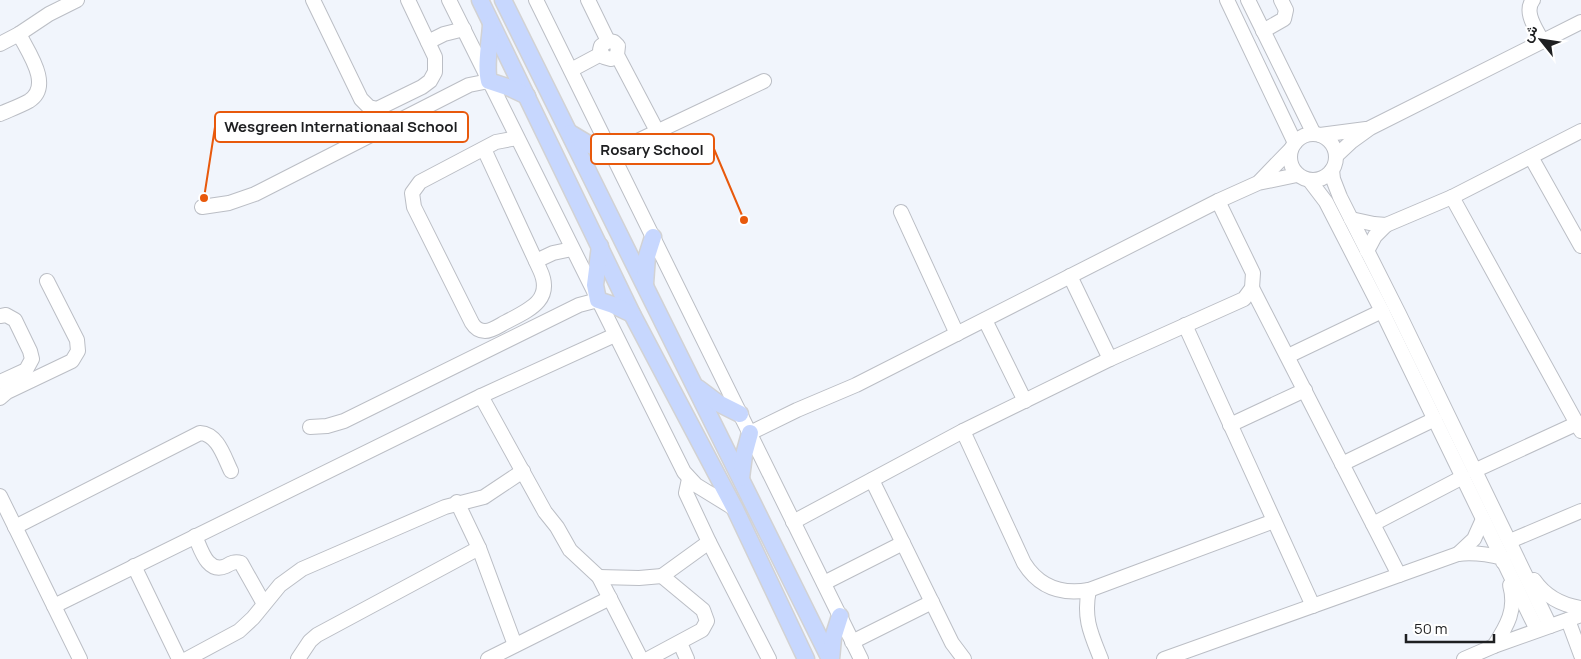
<svg xmlns="http://www.w3.org/2000/svg" width="1581" height="659" viewBox="0 0 1581 659" font-family="Manrope,Vazirmatn,sans-serif">
  <rect width="100%" height="100%" fill="#f1f5fc"/>
  <g fill="none" stroke-linecap="round" stroke-linejoin="round">
    <g stroke="#bbbec5" stroke-width="16">
      <g id="minor">
        <polyline points="313,0 361,99 369,107 377,109 422,87 430,81 435,72 435,57 408,0"/>
        <polyline points="449,0 684,472 696,485 735,509"/>
        <polyline points="536,0 861,659"/>
        <polyline points="588,0 608,41"/>
        <polyline points="1227,0 1295,143"/>
        <polyline points="1248,0 1314,134"/>
        <path d="M1533,0C1523,12 1537,30 1542,41"/>
        <polyline points="1263,31 1284,19 1286,10 1281,0"/>
        <polyline points="428,42 444,34 464,29"/>
        <polyline points="0,44 19,34 49,14 77,0"/>
        <polyline points="617,55 611,59 604,57 600,50 601,46 608,41 614,42 618,46 617,55 657,131"/>
        <polyline points="571,70 601,54"/>
        <path d="M0,114C9,110 20,106 29,101C53,86 28,52 19,34"/>
        <circle cx="1313" cy="157" r="23"/>
        <polyline points="1320,135 1366,129"/>
        <path d="M484,149L540,270C554,300 529,310 506,322C500,325 492,331 485,331C479,331 475,328 472,323L414,207L412,193L420,182L496,142L517,138"/>
        <polyline points="612,153 764,81"/>
        <polyline points="1336,156 1352,141 1370,128 1581,22"/>
        <polyline points="1531,157 1581,246"/>
        <polyline points="1332,170 1333,179 1340,197 1399,314 1550,626"/>
        <polyline points="1260,181 1291,149"/>
        <polyline points="1310,181 1326,202 1382,311 1537,630"/>
        <polyline points="1452,197 1581,431"/>
        <polyline points="202,207 229,203 255,194 469,85 489,81"/>
        <polyline points="901,212 957,334"/>
        <polyline points="1351,219 1374,224 1386,225 1452,197 1581,131"/>
        <polyline points="1367,251 1375,236 1386,225"/>
        <polyline points="536,261 553,253 572,249"/>
        <polyline points="1070,276 1110,359"/>
        <polyline points="1252,288 1399,575"/>
        <polyline points="0,316 6,315 15,320 30,351 32,359 26,370 0,382"/>
        <polyline points="985,320 1025,401"/>
        <polyline points="1185,325 1313,606"/>
        <polyline points="1288,356 1382,311"/>
        <polyline points="481,396 545,512 557,527 570,550 599,577 641,659"/>
        <polyline points="0,398 7,392 72,361 78,351 77,340 47,281"/>
        <polyline points="1230,425 1305,390"/>
        <polyline points="310,427 327,426 344,421 579,305 598,300"/>
        <path d="M963,431L1024,563C1039,587 1061,595 1089,590L1274,521"/>
        <polyline points="750,433 797,410 856,385 1218,201 1258,183 1297,175"/>
        <polyline points="1342,464 1435,419"/>
        <polyline points="1476,470 1578,423"/>
        <polyline points="689,479 686,493 709,542 769,659"/>
        <polyline points="872,480 952,643 964,659"/>
        <polyline points="0,496 80,659"/>
        <polyline points="457,502 479,548 515,645"/>
        <polyline points="793,522 963,431 1110,359 1244,299 1252,288 1253,273 1218,201"/>
        <polyline points="1373,524 1463,477"/>
        <path d="M15,527L200,433C218,434 224,457 231,471"/>
        <path d="M195,536C201,549 207,574 226,566C231,563 235,561 241,563L264,604"/>
        <polyline points="1510,541 1581,511"/>
        <polyline points="1458,554 1474,539 1483,519"/>
        <polyline points="134,566 179,659"/>
        <polyline points="599,577 639,578 662,576 709,542"/>
        <path d="M1534,580C1545,596 1561,605 1581,608"/>
        <polyline points="824,583 903,543"/>
        <path d="M1089,590C1083,618 1091,634 1101,659"/>
        <polyline points="54,606 481,396 615,335"/>
        <polyline points="1568,620 1581,655"/>
        <polyline points="852,642 932,602"/>
        <polyline points="680,643 687,659"/>
        <path d="M1494,646C1507,626 1517,609 1510,585"/>
        <polyline points="187,659 239,631 253,618 280,585 302,569 445,507 484,497 523,471"/>
        <polyline points="298,659 310,641 317,635 479,548"/>
        <polyline points="488,659 610,598"/>
        <polyline points="648,659 702,630 707,621 703,610 662,576"/>
        <path d="M1164,659L1458,554C1474,552 1487,554 1503,558V562"/>
        <polyline points="1464,659 1494,646 1581,615"/>
      </g>
    </g>
    <g stroke="#d2d2d3" stroke-width="19">
      <g id="major">
        <polyline points="480,0 632,314 735,509 806,659"/>
        <polyline points="503,0 830,659"/>
        <path d="M491,25C490,42 485,66 489,81L510,88L527,96"/>
        <polyline points="570,133 590,145 612,153"/>
        <polyline points="600,246 595,285 598,300 613,305 632,314"/>
        <polyline points="645,284 647,256 653,237"/>
        <polyline points="698,388 718,403 740,414"/>
        <polyline points="741,478 744,455 750,433"/>
        <polyline points="831,659 833,638 840,616"/>
      </g>
    </g>
    <use href="#minor" stroke="#fff" stroke-width="14"/>
    <use href="#major" stroke="#c7d7fe" stroke-width="16"/>
  </g>
  <path fill="none" stroke="#e8590c" stroke-width="2" d="M204 198L215 127M744 220L714 149"/>
  <g fill="#e8590c" stroke="#fff" stroke-width="2">
    <circle cx="204" cy="198" r="5"/>
    <circle cx="744" cy="220" r="5"/>
  </g>
  <g fill="#fff" stroke="#e8590c" stroke-width="2">
    <rect x="215" y="112" width="253" height="30" rx="5"/>
    <rect x="591" y="134" width="123" height="30" rx="5"/>
  </g>
  <g font-size="15" text-anchor="middle" font-weight="bold" fill="#1e1f21">
    <text x="341" y="132">Wesgreen Internationaal School</text>
    <text x="652" y="155">Rosary School</text>
  </g>
  <g transform="translate(1541 40) rotate(300)" stroke="#ffffff" stroke-width="4" paint-order="stroke">
  <path d="M0-4L9 19L0 12L-9 19Z" fill="#1e1f21"/>
  <text y="-8" font-size="14" font-weight="bold" text-anchor="middle" fill="#1e1f21">ش</text>
  </g>
  <path d="M1406 634v8h88v-8" fill="none" stroke="#1e1f21" stroke-width="2.5"/>
  <text x="1414" y="634" font-size="15" fill="#1e1f21" stroke="#ffffff" stroke-width="4" paint-order="stroke">50 m</text>
</svg>
